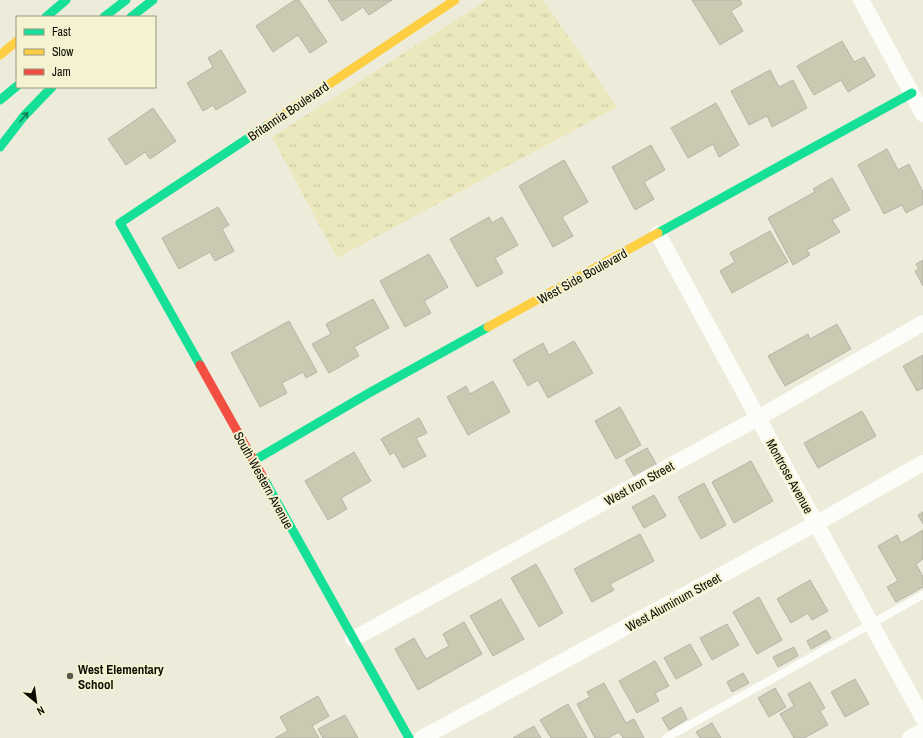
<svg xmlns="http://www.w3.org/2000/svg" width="923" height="738" viewBox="0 0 923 738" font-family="'Archivo Narrow',sans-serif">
  <defs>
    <pattern id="park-tufts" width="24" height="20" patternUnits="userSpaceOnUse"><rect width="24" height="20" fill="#ece8bd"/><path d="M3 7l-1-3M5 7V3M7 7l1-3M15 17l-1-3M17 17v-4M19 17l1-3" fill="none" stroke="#c9c6a1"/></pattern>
  </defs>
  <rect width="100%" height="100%" fill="#edecda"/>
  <polygon fill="url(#park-tufts)" points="487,0 543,0 617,107 337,258 272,137"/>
  <g fill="#cbc9b1" stroke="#b5b4a7">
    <polygon points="295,0 299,0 327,42 310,53 298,35 273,52 256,26"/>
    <polygon points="328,0 392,0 369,15 363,7 342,21"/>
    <polygon points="692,0 740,0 742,4 731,11 743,31 720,45"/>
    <polygon points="842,41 854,62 864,57 875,76 848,92 841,80 814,95 797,66"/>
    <polygon points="221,50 246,92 216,110 213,105 203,111 187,83 213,67 208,58"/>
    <polygon points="770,70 779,87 793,80 807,108 772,127 767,116 749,125 731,91"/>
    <polygon points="716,103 739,145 719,157 713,144 688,158 671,128"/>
    <polygon points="153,108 176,141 150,159 145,152 126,165 108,139"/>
    <polygon points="651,145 665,170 644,182 654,199 635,210 612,167"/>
    <polygon points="887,149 898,170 909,164 923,192 923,204 906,213 902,205 884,214 858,165"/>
    <polygon points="564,160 588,202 562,217 573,236 553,247 519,186"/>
    <polygon points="832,178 850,210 832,220 840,232 807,250 810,255 793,265 768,218 815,192 813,189"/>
    <polygon points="218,207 229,225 222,229 234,251 215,261 210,252 179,269 162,238"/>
    <polygon points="489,217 492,223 502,217 518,245 495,258 503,273 477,287 450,239"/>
    <polygon points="770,231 788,262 732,293 720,271 735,262 730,253"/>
    <polygon points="429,254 448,287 424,301 431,313 405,327 380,281"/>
    <polygon points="923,260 923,286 915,271 919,269 916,264"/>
    <polygon points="373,299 389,328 354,347 359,356 329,373 312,344 331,334 326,324"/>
    <polygon points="289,321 317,372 306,378 303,372 282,383 287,393 260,407 231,353"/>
    <polygon points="837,324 851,349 785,386 768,356 808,334 810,339"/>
    <polygon points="574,341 593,373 548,398 538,380 528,386 513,360 543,343 549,355"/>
    <polygon points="923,355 923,388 917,391 903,366"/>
    <polygon points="493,381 510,412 468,435 447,397 466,386 470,394"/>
    <polygon points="620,407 641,445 616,459 595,421"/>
    <polygon points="862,411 876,436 818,468 804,443"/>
    <polygon points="419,418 427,433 416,438 426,456 403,468 394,452 390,455 381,439"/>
    <polygon points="647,448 658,467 636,479 625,460"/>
    <polygon points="354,452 371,481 341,498 347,509 328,520 305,481"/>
    <polygon points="751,461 773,501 734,523 712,482"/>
    <polygon points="704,483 726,525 701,539 678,497"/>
    <polygon points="654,495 666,516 644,528 632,507"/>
    <polygon points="923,512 923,524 918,515"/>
    <polygon points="923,530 923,559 916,564 923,577 923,587 896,602 887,587 898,581 878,546 897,535 901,543"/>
    <polygon points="640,534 654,561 610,584 614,590 592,602 574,569"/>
    <polygon points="536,564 563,613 539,627 511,578"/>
    <polygon points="810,580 828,611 812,620 808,613 791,623 777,599"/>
    <polygon points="759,597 782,640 757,654 733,612"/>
    <polygon points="501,599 524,639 493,656 470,616"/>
    <polygon points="464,622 482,654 418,690 395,649 414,638 426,659 449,646 443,634"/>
    <polygon points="727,624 739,645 712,660 700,638"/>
    <polygon points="826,630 831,638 811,649 807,641"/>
    <polygon points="690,644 702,665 676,679 664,658"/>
    <polygon points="794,647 798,656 778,667 773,657"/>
    <polygon points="655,661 669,686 655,693 659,701 637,713 619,681"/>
    <polygon points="743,673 749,683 732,692 727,682"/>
    <polygon points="855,679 869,704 845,717 831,692"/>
    <polygon points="810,682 825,708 820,711 828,725 804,738 794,738 780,714 794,706 788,694"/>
    <polygon points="604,683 626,723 634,719 644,738 623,738 619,732 608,738 595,738 577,704 590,697 587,692"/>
    <polygon points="775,688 786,707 769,717 758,698"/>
    <polygon points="318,696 329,716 312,726 319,738 275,738 288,731 280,717"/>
    <polygon points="568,704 587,738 551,738 540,720"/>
    <polygon points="681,707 687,719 669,730 662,718"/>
    <polygon points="345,715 358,738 323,738 318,729"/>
    <polygon points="712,723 721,738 700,738 696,732"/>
    <polygon points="534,726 541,738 513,738"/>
  </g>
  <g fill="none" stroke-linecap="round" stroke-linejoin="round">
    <polyline stroke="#fcfcf9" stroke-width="8" points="666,738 923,595"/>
    <g stroke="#fcfcf9" stroke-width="16">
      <polyline points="861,0 923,114"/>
      <polyline points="658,234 758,418 923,718"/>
      <polyline points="353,639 758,418 923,323"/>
      <polyline points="422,738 817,523 923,463"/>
      <polyline points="910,738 923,731"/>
    </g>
    <g stroke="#16e098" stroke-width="9">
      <polyline points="46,17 66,0"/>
      <polyline points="104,17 126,0"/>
      <polyline points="131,17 153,0"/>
      <polyline points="0,100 17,86"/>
      <polyline points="0,147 24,116 52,87"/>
      <polyline points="658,233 912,93"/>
      <polyline points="200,365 120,223 268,125"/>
      <polyline points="253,461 369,393 488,327"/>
      <polyline points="264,479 409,738"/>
    </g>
    <g stroke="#ffcf43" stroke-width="9">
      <polyline points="0,55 17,41"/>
      <polyline points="268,125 455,0"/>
      <polyline points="488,327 658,233"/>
    </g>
    <polyline stroke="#f24e42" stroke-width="9" points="200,365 264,479"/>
  </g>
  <defs><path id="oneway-shaft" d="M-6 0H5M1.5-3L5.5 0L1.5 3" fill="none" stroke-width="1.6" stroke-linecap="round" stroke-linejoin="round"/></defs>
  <use stroke="#128155" href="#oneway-shaft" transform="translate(24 117) rotate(-49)"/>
  <circle fill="#5b5a4e" stroke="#f5f2d2" stroke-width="1.5" cx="70" cy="676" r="4"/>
  <g text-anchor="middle" stroke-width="4" stroke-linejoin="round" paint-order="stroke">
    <g font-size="13" fill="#0d0c03" stroke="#f5f2d2">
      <text transform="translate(288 111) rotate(-34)" y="5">Britannia Boulevard</text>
      <text transform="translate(582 276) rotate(-29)" y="5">West Side Boulevard</text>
      <text transform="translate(790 476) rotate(61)" y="5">Montrose Avenue</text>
      <text transform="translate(264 480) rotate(61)" y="5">South Western Avenue</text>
      <text transform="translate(639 483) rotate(-29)" y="5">West Iron Street</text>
      <text transform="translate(673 602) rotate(-29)" y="5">West Aluminum Street</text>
    </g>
    <g font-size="13" font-weight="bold" fill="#0d0c03" stroke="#f5f2d2" text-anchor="start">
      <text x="78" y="674">West Elementary<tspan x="78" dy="15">School</tspan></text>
    </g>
  </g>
  <rect x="16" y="16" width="140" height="72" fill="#f5f2d2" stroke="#98967f"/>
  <rect x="24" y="29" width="20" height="6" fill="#16e098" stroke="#98967f"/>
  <text x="52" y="36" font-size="12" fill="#0d0c03">Fast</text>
  <rect x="24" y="49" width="20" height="6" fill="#ffcf43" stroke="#98967f"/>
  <text x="52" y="56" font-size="12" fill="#0d0c03">Slow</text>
  <rect x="24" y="69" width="20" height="6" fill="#f24e42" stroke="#98967f"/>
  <text x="52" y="76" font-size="12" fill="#0d0c03">Jam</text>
  <g transform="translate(36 702) rotate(151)" stroke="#f5f2d2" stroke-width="3" paint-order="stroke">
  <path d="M0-3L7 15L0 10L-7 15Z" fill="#0d0c03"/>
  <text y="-6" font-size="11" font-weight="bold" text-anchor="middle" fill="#0d0c03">N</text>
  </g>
</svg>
